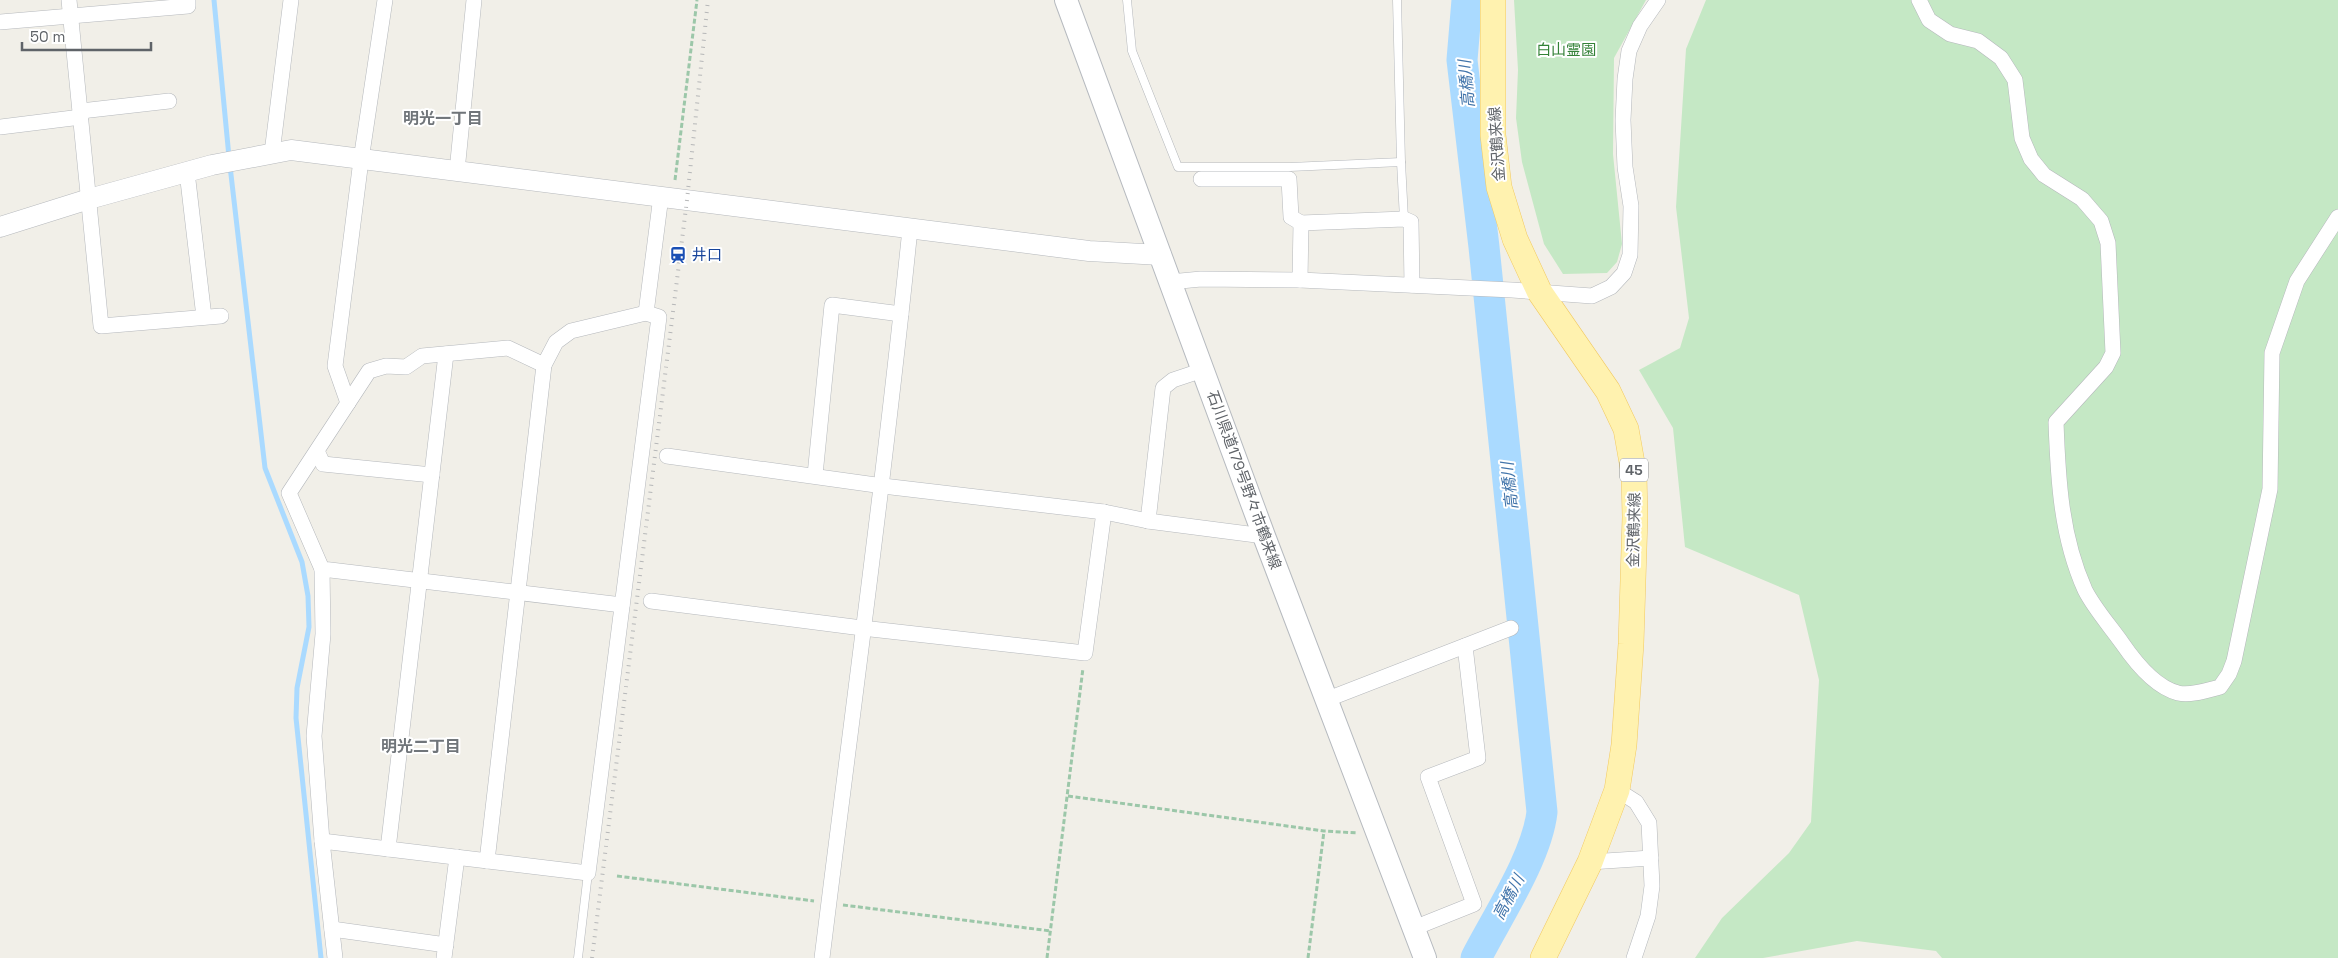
<svg xmlns="http://www.w3.org/2000/svg" width="2338" height="958" viewBox="0 0 2338 958" font-family="'Space Grotesk','Noto Sans JP',sans-serif">
  <rect width="100%" height="100%" fill="#f1efe8"/>
  <g fill="#c5e8c5">
    <polygon points="1514,0 1646,0 1614,58 1613,154 1622,244 1617,262 1607,273 1563,274 1544,244 1522,162 1516,118 1518,70"/>
    <polygon points="1706,0 2338,0 2338,958 1942,958 1936,951 1857,941 1763,958 1695,958 1722,918 1789,853 1811,822 1819,680 1799,595 1685,547 1673,428 1639,370 1680,348 1689,318 1676,207 1686,49"/>
  </g>
  <g fill="none" stroke-linecap="round" stroke-linejoin="round">
    <g stroke="#aadaff" stroke-width="5">
      <polyline points="214,0 229,157"/>
      <polyline points="230,166 265,468 302,562 308,596 309,627 297,688 296,718 321,958"/>
    </g>
    <path stroke="#aadaff" stroke-width="31" d="M1467,0L1462,60L1484,247L1542,812C1537,857 1497,917 1476,958"/>
    <g stroke="#b5b8bc" stroke-width="9">
      <g id="service">
        <polyline points="1127,0 1132,51 1178,167 1290,167 1401,162 1404,219"/>
        <polyline points="1397,0 1401,162"/>
        <polyline points="578,958 588,873"/>
      </g>
    </g>
    <g stroke="#b5b8bc" stroke-width="16">
      <g id="minor">
        <polyline points="69,0 101,326 221,316"/>
        <path d="M1919,0L1929,20L1950,34L1978,41L2001,58L2015,80L2022,138L2031,159L2044,175L2082,199L2101,221L2108,243L2113,353L2106,367L2056,422C2058,479 2061,537 2085,590C2094,608 2110,626 2122,643C2135,662 2155,687 2178,693C2191,696 2208,690 2220,687L2229,674L2234,661L2270,489L2272,353L2297,281L2338,217"/>
        <polyline points="0,22 188,6 188,0"/>
        <polyline points="81,111 169,101"/>
        <polyline points="0,127 81,117"/>
        <polyline points="272,153 291,0"/>
        <polyline points="457,171 474,0"/>
        <polyline points="187,172 204,317"/>
        <polyline points="1201,179 1289,179 1291,217 1301,223"/>
        <polyline points="1300,280 1301,223 1404,219 1411,222 1412,285"/>
        <polyline points="1170,282 1201,279 1300,280 1512,290 1592,296 1611,287 1624,273 1630,255 1631,206 1625,167 1623,120 1625,79 1629,51 1640,26 1658,0"/>
        <polyline points="544,365 508,348 422,356 406,367 386,366 369,371 289,493 322,569 622,605"/>
        <polyline points="1203,370 1173,380 1163,388 1148,521 1264,536"/>
        <polyline points="348,403 335,366 361,160 385,0"/>
        <polyline points="317,451 323,464 432,475"/>
        <polyline points="667,456 883,486 1104,512 1148,521"/>
        <polyline points="815,475 832,305 901,314"/>
        <polyline points="322,569 323,634 314,736 322,841"/>
        <polyline points="651,601 862,628 1085,653 1104,512"/>
        <polyline points="1328,699 1511,628"/>
        <polyline points="1617,790 1636,802 1649,823 1652,886 1648,916 1634,958"/>
        <polyline points="388,849 446,354"/>
        <polyline points="487,861 544,365 556,342 571,331 646,313"/>
        <polyline points="1590,862 1651,858"/>
        <polyline points="1414,928 1474,904 1428,777 1478,758 1465,646"/>
        <polyline points="332,929 446,945"/>
        <polyline points="335,958 322,841 588,873 659,317 646,313 661,196"/>
        <polyline points="444,958 457,857"/>
        <path d="M822,958C852,715 885,473 910,229"/>
      </g>
    </g>
    <g stroke="#b5b8bc" stroke-width="21">
      <polyline id="tertiary" points="0,227 89,199 212,165 291,150 1089,251 1161,255"/>
    </g>
    <g stroke="#b6babf" stroke-width="24">
      <polyline id="secondary" points="1066,0 1264,536 1425,958"/>
    </g>
    <g stroke="#f2c960" stroke-width="26">
      <polyline id="primary" points="1493,0 1493,135 1499,187 1515,239 1539,291 1608,391 1626,429 1634,474 1635,517 1631,644 1624,745 1617,790 1590,862 1543,958"/>
    </g>
    <g stroke="#9cc7a9" stroke-width="3" stroke-dasharray="5 2.5" stroke-linecap="butt">
      <polyline points="675,180 697,0"/>
      <polyline points="1068,796 1324,831 1358,833"/>
      <polyline points="617,876 814,901"/>
      <polyline points="843,905 1051,931"/>
      <polyline points="1047,958 1083,668"/>
      <polyline points="1308,958 1324,831"/>
    </g>
    <use href="#service" stroke="#fff" stroke-width="8"/>
    <use href="#minor" stroke="#fff" stroke-width="15"/>
    <use href="#tertiary" stroke="#fff" stroke-width="20"/>
    <use href="#secondary" stroke="#fff" stroke-width="22"/>
    <use href="#primary" stroke="#fff2af" stroke-width="25"/>
    <polyline stroke="#b6b7b8" stroke-width="4" stroke-dasharray="1 6" stroke-linecap="butt" points="592,958 687,200 708,0"/>
  </g>
  <defs>
    <g id="station-bare" transform="scale(1.35)"><path d="M-3-6H3Q5-6 5-4V2Q5 4 3 4L4.5 6H3L1.5 4h-3L-3 6H-4.5L-3 4Q-5 4-5 2V-4Q-5-6-3-6ZM-3.5-4v3h7v-3ZM-3.5 1v1.5H-2V1ZM2 1v1.5H3.5V1Z" fill="#1a4fb4" stroke="#fff" stroke-width="2.5" paint-order="stroke"/></g>
  </defs>
  <g fill-rule="evenodd">
    <use href="#station-bare" x="678" y="255"/>
  </g>
  <g text-anchor="middle" stroke-width="4" stroke-linejoin="round" paint-order="stroke">
    <rect fill="#fff" stroke="#8f9295" stroke-width="1" x="1620" y="458.5" width="28" height="23" rx="4"/>
    <g font-size="14" font-weight="bold" fill="#5f6368">
      <text x="1634" y="475">45</text>
    </g>
    <g font-size="15" fill="#348238" stroke="#fff">
      <text x="1566" y="55">白山霊園</text>
    </g>
    <g font-size="15" fill="#5f6368" stroke="#fff">
      <text transform="translate(1497 144) rotate(-94)" y="5">金沢鶴来線</text>
      <text transform="translate(1244 480) rotate(70)" y="5">石川県道179号野々市鶴来線</text>
      <text transform="translate(1634 530) rotate(-89)" y="5">金沢鶴来線</text>
    </g>
    <g font-size="15" fill="#164399" stroke="#fff" text-anchor="start">
      <text x="692" y="260">井口</text>
    </g>
    <g font-size="16" font-style="italic" fill="#4174aa" stroke="#fff">
      <text transform="translate(1466 84) rotate(-95)" y="6">高橋川</text>
      <text transform="translate(1509 486) rotate(-96)" y="6">高橋川</text>
      <text transform="translate(1508 897) rotate(-62)" y="6">高橋川</text>
    </g>
    <g font-size="16" font-weight="bold" fill="#70757a" stroke="#fff">
      <text x="443" y="124">明光一丁目</text>
      <text x="421" y="752">明光二丁目</text>
    </g>
  </g>
  <path d="M22 42v8h129v-8" fill="none" stroke="#5f6368" stroke-width="2.5"/>
  <text x="30" y="42" font-size="15" fill="#5f6368" stroke="#ffffff" stroke-width="4" paint-order="stroke">50 m</text>
</svg>
